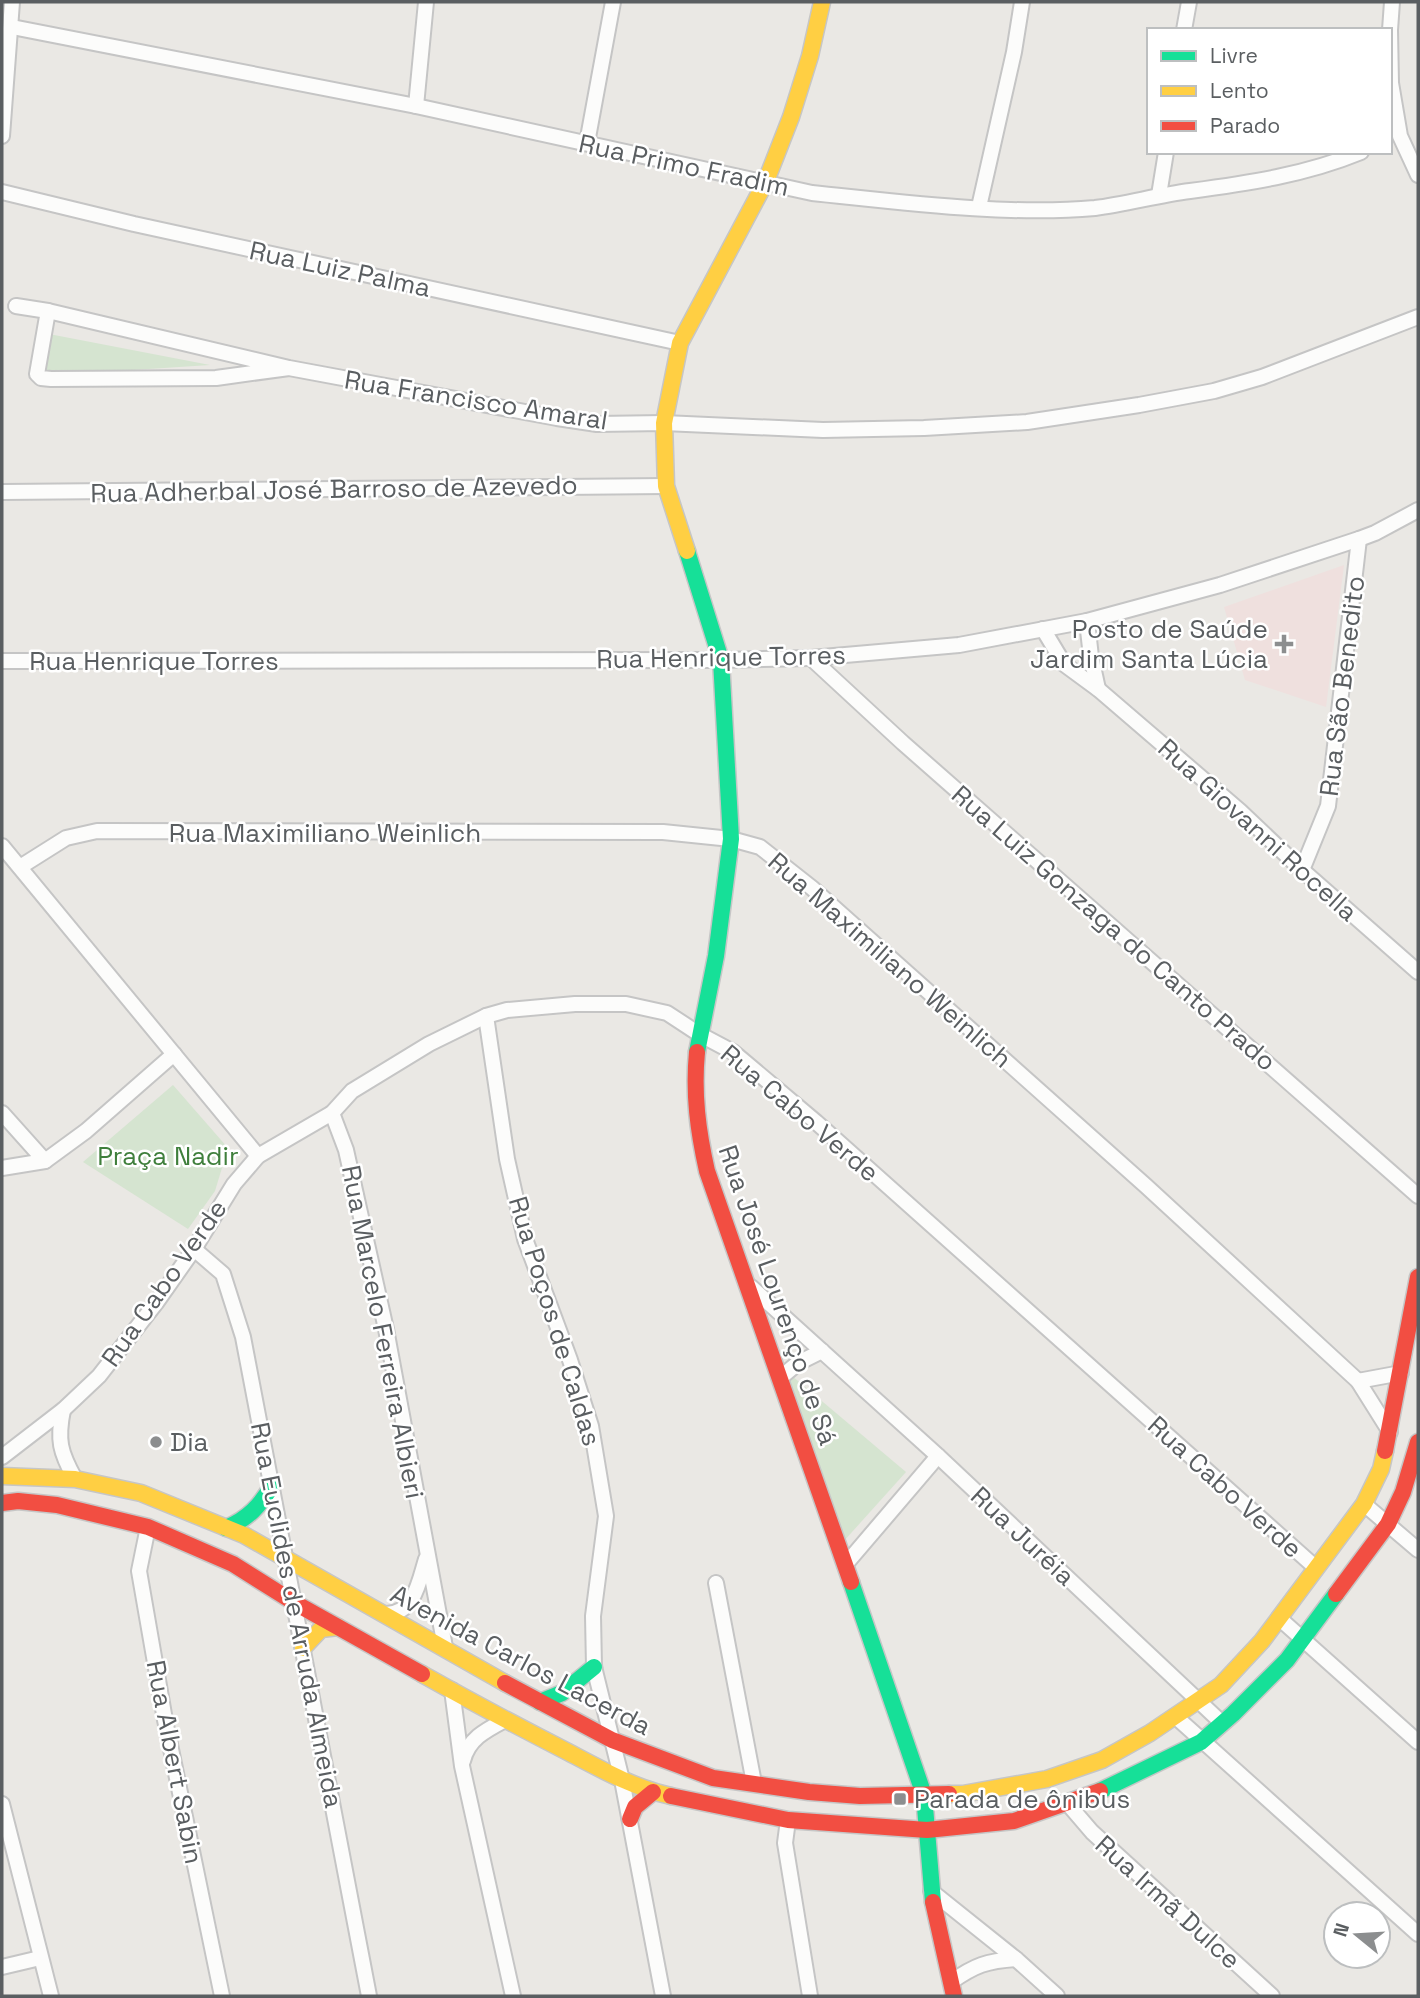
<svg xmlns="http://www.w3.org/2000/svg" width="1420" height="1998" viewBox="0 0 1420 1998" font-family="'Space Grotesk',sans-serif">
  <rect width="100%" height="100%" fill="#eae8e4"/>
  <polygon fill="#efe0de" points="1344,565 1326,707 1245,680 1224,607"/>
  <g fill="#d5e4d0">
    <polygon points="49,334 210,365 41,376"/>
    <polygon points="173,1085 228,1148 215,1191 188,1229 83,1162"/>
    <polygon points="785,1370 906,1472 843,1542"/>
  </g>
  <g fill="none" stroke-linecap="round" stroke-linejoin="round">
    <g stroke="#c5c5c5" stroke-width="18">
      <g id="street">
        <path d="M12,27L416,106L812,193C901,202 1006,216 1095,208C1127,204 1158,195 1190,191C1249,183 1305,175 1361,152"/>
        <polyline points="1184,30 1189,2"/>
        <polyline points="1390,30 1391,83 1400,136 1418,175"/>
        <polyline points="1390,30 1392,2"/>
        <polyline points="416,106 426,2"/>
        <polyline points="2,136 12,2"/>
        <polyline points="587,143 613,2"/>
        <polyline points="2,192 134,224 680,343"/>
        <polyline points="1159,195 1166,152"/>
        <polyline points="979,207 1014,52 1022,2"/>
        <polyline points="16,306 48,311"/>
        <polyline points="289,368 216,378 51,379 41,378 37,374 48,311 289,368 557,418 597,424 664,423 823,430 924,428 1027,422 1139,405 1214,391 1262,377 1418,317"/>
        <polyline points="2,492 666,486"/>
        <polyline points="1087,621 1091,657 1098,689"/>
        <polyline points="1043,629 1064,664 1098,689 1240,811 1302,870 1418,972"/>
        <polyline points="811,658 903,743 1418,1196"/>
        <polyline points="2,661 721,660 811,658 959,645 1087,621 1220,585 1359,539 1375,533 1418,510"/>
        <polyline points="2,846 258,1156"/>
        <polyline points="20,867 66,838 97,831 663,832 731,839 760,847 812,888 1146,1186 1358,1381 1390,1432"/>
        <polyline points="1302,870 1328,806 1359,539"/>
        <polyline points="486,1016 507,1159 525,1239 570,1360 591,1426 606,1516 593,1616 594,1667 622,1780 663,1996"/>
        <polyline points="2,1113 45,1161"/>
        <polyline points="332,1113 346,1150 386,1329 445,1647"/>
        <polyline points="2,1168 45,1161 86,1131 174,1054"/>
        <polyline points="194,1249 223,1274 243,1337 369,1996"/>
        <polyline points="751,1287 938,1456 1222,1723"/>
        <polyline points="780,1378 798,1363 822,1351"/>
        <polyline points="1358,1381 1401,1373"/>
        <path d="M63,1410C57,1440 60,1452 75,1479"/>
        <polyline points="2,1457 63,1410 99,1376 156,1303 194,1249 234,1184 258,1156 332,1113 352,1091 429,1044 486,1016 507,1010 575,1004 626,1004 667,1013 699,1034 733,1052 816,1122 1315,1567"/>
        <polyline points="1364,1504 1418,1550"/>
        <polyline points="148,1527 139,1571 165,1720 222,1996"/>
        <polyline points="845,1565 938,1456"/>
        <polyline points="716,1583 754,1783"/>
        <path d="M386,1614C414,1614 419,1582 426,1559"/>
        <polyline points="1279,1618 1418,1742"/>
        <polyline points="452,1690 462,1766 513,1996"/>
        <polyline points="1176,1717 1418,1934"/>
        <path d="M463,1761C468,1739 486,1730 505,1720"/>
        <polyline points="2,1804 51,1996"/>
        <polyline points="1068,1804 1092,1832 1272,1996"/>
        <polyline points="788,1820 785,1843 810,1996"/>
        <polyline points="931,1891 1016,1959 1057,1996"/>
        <polyline points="2,1967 40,1958"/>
        <path d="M951,1982C975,1965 987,1961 1016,1959"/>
      </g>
    </g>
    <g stroke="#c6c6c6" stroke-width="19">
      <g id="fast">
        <polyline points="687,551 721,660 731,839 716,956 697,1052"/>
        <path d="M226,1528C248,1519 261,1505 272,1485"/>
        <polyline points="851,1582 924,1795 933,1902"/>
        <polyline points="540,1702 562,1693 594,1667"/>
        <polyline points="1100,1791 1201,1742 1233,1714 1287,1660 1336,1594"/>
      </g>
    </g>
    <g stroke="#c6c6c6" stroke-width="19">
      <g id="slow">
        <polyline points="687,551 666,486 664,423 680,343 766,181 791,117 810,56 822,2"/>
        <polyline points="2,1476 75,1479 141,1493 244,1535 505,1683"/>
        <polyline points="303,1648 321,1629 338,1627"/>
        <path d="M422,1674C470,1701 519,1727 568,1752C602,1770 634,1788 671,1796"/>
        <polyline points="949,1794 963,1794 1047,1779 1102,1760 1150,1733 1221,1685 1262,1641 1364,1504 1381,1469 1385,1451"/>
      </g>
    </g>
    <g stroke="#c6c6c6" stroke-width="19">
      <g id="jam">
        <path d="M697,1052C693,1094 698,1131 707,1171L851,1582"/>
        <polyline points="1385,1451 1418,1277"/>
        <polyline points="2,1503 18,1501 57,1505 148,1527 233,1564 295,1603 422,1674"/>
        <polyline points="1336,1594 1388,1524 1403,1492 1418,1442"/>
        <polyline points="505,1683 612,1740 713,1778 809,1792 860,1796 949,1794"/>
        <polyline points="671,1796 788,1820 927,1830 1014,1821 1100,1791"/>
        <polyline points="630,1819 635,1807 653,1792"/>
        <polyline points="933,1902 954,1996"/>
      </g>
    </g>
    <use href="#street" stroke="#fcfcfb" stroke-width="14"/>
    <use href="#fast" stroke="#16e098" stroke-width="16"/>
    <use href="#slow" stroke="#ffcf43" stroke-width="16"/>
    <use href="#jam" stroke="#f24e42" stroke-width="16"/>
  </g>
  <g fill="#8c8e8f" stroke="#fff" stroke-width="2.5">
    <path d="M1280.5 633.5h7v7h7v7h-7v7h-7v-7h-7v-7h7z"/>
    <circle cx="156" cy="1442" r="7"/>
    <rect x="893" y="1792" width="14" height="14" rx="3.5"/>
  </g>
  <g text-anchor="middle" stroke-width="5" stroke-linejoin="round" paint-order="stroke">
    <g font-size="26" fill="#5a5e61" stroke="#fff">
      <text transform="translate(684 165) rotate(12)" y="9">Rua Primo Fradim</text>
      <text transform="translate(340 269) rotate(12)" y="9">Rua Luiz Palma</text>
      <text transform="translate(476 400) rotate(9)" y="9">Rua Francisco Amaral</text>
      <text transform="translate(334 489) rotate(-1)" y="9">Rua Adherbal José Barroso de Azevedo</text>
      <text transform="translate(721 657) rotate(-1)" y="9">Rua Henrique Torres</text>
      <text x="154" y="670">Rua Henrique Torres</text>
      <text transform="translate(1342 686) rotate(-83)" y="9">Rua São Benedito</text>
      <text transform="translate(1258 830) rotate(42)" y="9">Rua Giovanni Rocella</text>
      <text x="325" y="842">Rua Maximiliano Weinlich</text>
      <text transform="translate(1114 928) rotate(41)" y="9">Rua Luiz Gonzaga do Canto Prado</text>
      <text transform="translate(890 960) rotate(41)" y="9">Rua Maximiliano Weinlich</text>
      <text transform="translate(800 1113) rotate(40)" y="9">Rua Cabo Verde</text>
      <text transform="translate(164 1283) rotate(-55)" y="9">Rua Cabo Verde</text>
      <text transform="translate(778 1295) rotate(71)" y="9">Rua José Lourenço de Sá</text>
      <text transform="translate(555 1321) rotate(73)" y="9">Rua Poços de Caldas</text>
      <text transform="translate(383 1332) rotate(79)" y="9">Rua Marcelo Ferreira Albieri</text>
      <text transform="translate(1225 1487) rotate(42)" y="9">Rua Cabo Verde</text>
      <text transform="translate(1023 1536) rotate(43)" y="9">Rua Juréia</text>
      <text transform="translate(297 1615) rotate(79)" y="9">Rua Euclides de Arruda Almeida</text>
      <text transform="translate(521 1660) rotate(28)" y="9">Avenida Carlos Lacerda</text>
      <text transform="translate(175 1762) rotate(79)" y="9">Rua Albert Sabin</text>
      <text transform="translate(1168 1902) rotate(42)" y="9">Rua Irmã Dulce</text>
    </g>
    <g font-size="26" fill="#5a5e61" stroke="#fff" text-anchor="start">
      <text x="1268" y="638" text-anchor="end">Posto de Saúde<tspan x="1268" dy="30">Jardim Santa Lúcia</tspan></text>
      <text x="170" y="1451">Dia</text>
      <text x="914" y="1808">Parada de ônibus</text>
    </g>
    <g font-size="26" fill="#3f7f3c" stroke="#fff">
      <text x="168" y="1165">Praça Nadir</text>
    </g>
  </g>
  <rect width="1420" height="1998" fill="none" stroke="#5a5e61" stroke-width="7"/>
  <rect x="1147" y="28" width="245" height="126" fill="#ffffff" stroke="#bdbfc0" stroke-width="2"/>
  <rect x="1161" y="51" width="35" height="10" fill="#16e098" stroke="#bdbfc0" stroke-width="2"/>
  <text x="1210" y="63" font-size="21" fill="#5a5e61">Livre</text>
  <rect x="1161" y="86" width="35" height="10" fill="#ffcf43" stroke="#bdbfc0" stroke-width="2"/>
  <text x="1210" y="98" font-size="21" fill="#5a5e61">Lento</text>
  <rect x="1161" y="121" width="35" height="10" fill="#f24e42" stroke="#bdbfc0" stroke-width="2"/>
  <text x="1210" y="133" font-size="21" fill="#5a5e61">Parado</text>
  <g transform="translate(1357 1935) rotate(288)"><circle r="33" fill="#ffffff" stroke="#bdbfc0" stroke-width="2"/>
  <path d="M0-5L12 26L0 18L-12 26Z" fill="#8c8e8f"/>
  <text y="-10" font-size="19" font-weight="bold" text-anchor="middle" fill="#5a5e61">N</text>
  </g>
</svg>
